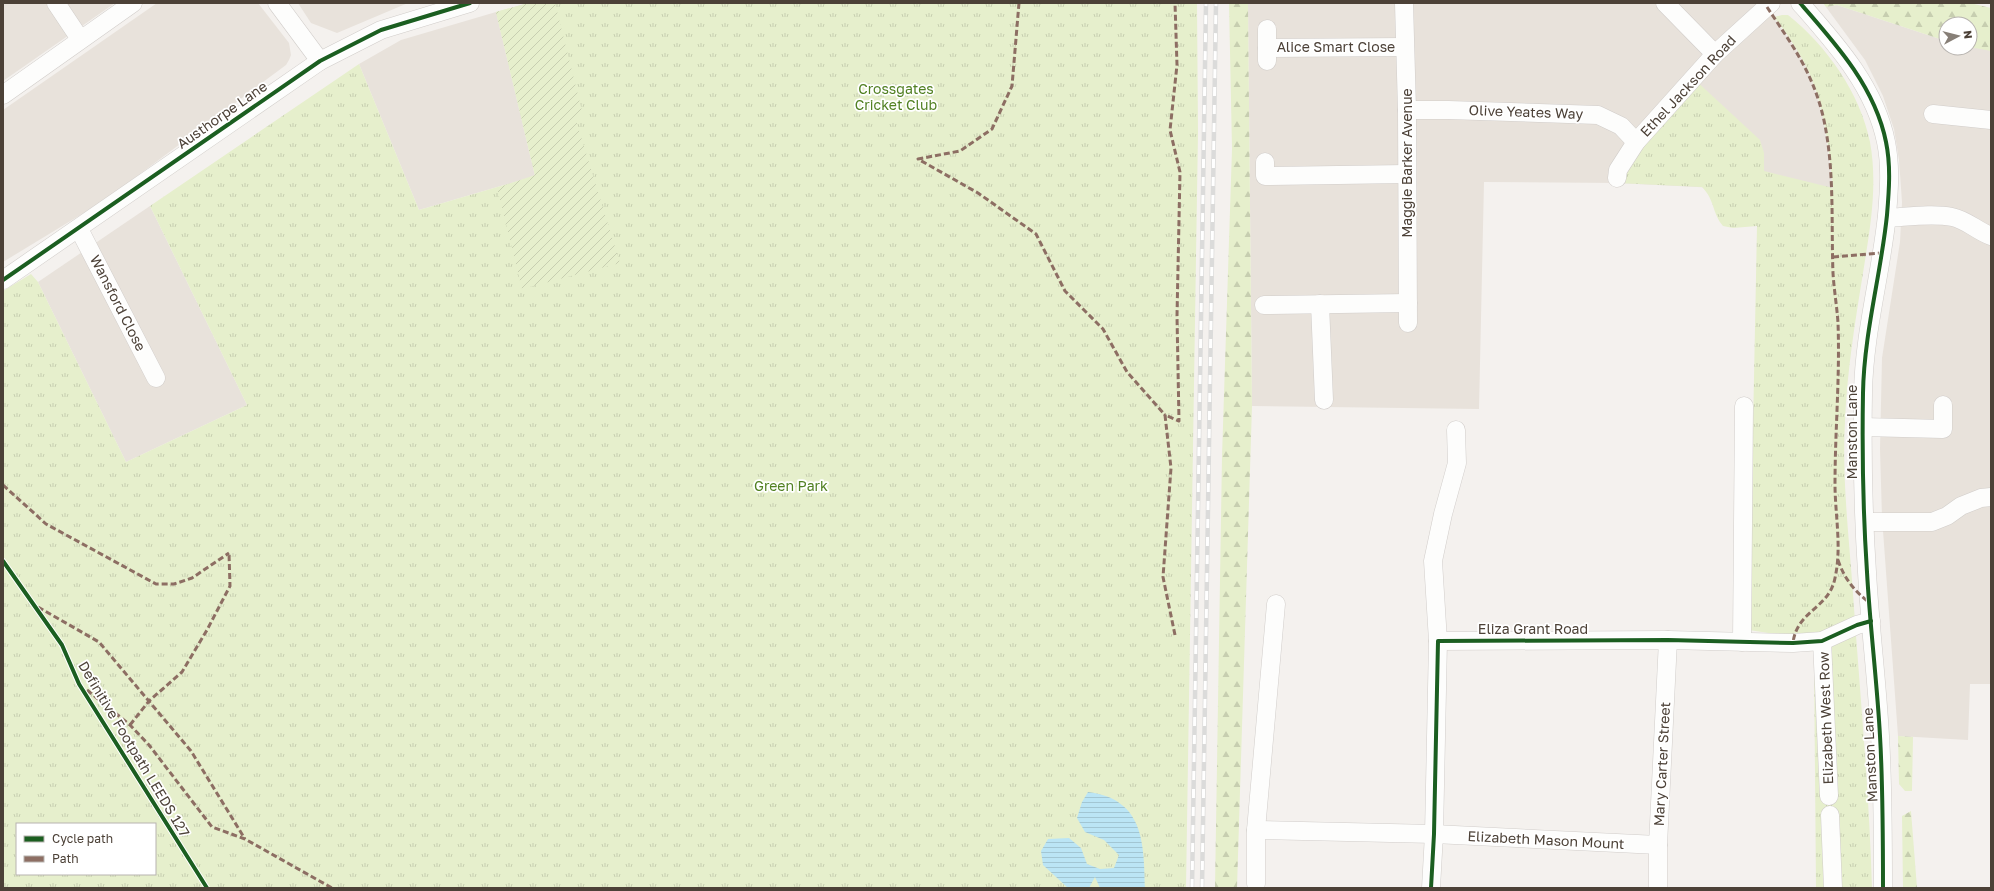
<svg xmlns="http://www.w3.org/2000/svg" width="1994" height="891" viewBox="0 0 1994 891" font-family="'Golos Text',sans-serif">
  <defs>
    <pattern id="forest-firs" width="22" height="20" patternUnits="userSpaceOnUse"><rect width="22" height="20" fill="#e6efcc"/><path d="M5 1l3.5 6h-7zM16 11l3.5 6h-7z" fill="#c7ceb0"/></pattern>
    <pattern id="park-tufts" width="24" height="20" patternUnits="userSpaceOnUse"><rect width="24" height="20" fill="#e6efcc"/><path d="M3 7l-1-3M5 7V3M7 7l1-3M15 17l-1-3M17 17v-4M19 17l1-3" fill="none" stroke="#c7ceb0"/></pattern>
    <pattern id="garden-furrows" width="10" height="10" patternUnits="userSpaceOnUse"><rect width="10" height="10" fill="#e6efcc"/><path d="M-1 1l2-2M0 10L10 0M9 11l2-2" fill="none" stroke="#c7ceb0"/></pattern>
    <pattern id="water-rules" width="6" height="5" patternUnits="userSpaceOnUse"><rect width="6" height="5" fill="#bbe5f5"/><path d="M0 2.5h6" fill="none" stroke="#a2c6d3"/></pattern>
  </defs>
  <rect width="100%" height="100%" fill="#f4f1ee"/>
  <g fill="#e8e2db">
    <polygon points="3,3 115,3 3,81"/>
    <polygon points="157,3 258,3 289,43 291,55 289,60 286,65 105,200 3,262 3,110"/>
    <polygon points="298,3 408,3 337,33 311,23"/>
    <polygon points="1248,3 1764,3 1799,54 1811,77 1823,117 1833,188 1757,190 1618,183 1484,182 1479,409 1252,406"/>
    <polygon points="1837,5 1946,41 1946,48 1970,47 1991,50 1991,684 1970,684 1968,740 1898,736 1882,517 1880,449 1882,358 1900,242 1902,202 1899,160 1894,129 1883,96 1865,60 1826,7"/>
    <polygon points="496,12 535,176 419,210 359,64 401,40"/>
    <polygon points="150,206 247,405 126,462 38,282"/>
  </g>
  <g fill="url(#forest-firs)">
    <polygon points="1229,3 1248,3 1252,406 1237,888 1215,888 1222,456 1232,149"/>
    <polygon points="1823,3 1970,3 1991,8 1991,51 1970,47 1970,24 1946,24 1946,41 1837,5 1826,7"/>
    <polygon points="1898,736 1913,737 1912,791 1905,791 1899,784"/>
    <polygon points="1911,811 1917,888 1903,888 1902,816"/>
  </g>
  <g fill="url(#park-tufts)" fill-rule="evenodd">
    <path d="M528,3H1197L1198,133L1186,888H3V291L31,274L38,282L126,462L247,405L150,206L359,64L419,210L535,176L496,12ZM17,824H155V874H17Z"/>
    <path d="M1782,15H1788C1827,46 1860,93 1870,142C1878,186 1870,229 1863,273C1855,322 1847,372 1845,421C1842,474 1848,528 1852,580C1859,683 1869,785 1872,888H1816L1814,659L1822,648V641L1749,630L1757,226L1733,228L1723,226C1712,213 1715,200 1702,187L1618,183L1617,178L1693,78L1760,140L1764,153V171L1833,188C1829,151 1825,112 1811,77C1802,56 1788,35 1774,17Z"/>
  </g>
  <polygon fill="url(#garden-furrows)" points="528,3 555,3 583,115 575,117 620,263 522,289 497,188 535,175 496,12"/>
  <path fill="url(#water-rules)" d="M1088,792C1144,799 1144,843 1145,888H1100L1095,877L1089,888H1068L1043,865L1041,851L1048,839L1069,838L1081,848L1087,864L1100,869L1114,868L1119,855L1104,840L1085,832L1077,818L1082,802Z"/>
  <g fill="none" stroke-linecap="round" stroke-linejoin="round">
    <g stroke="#d1cdca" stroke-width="19">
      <g id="minor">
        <polyline points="56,3 80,39"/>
        <polyline points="277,3 320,61"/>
        <polyline points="1404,3 1407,110 1408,323"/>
        <polyline points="1665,3 1715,54"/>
        <path d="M1800,3C1836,44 1875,87 1886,142C1891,166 1889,191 1887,215C1881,274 1864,333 1863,393C1862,452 1863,512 1867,572C1870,627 1877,681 1880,736C1883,787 1883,837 1883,888"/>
        <polyline points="1267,29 1267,48"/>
        <polyline points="1267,61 1267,48 1405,47"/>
        <polyline points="3,95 133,3"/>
        <polyline points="1407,110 1448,110 1598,115 1621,126 1636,142"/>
        <polyline points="1933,114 1991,120"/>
        <polyline points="1265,162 1265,176 1406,174"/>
        <polyline points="1617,178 1618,170 1636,142 1715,54 1771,3"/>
        <path d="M1887,218C1907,217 1932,213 1952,217C1967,220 1977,231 1991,236"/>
        <polyline points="79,229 156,378"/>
        <polyline points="3,280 320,61 381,30 470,3"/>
        <polyline points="1320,304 1324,400"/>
        <polyline points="1264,305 1408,303"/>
        <polyline points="1863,427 1943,429 1943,405"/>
        <polyline points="1865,522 1932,522 1947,516 1961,506 1981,498 1991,497"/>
        <polyline points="1438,641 1433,561 1443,514 1457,463 1456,430"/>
        <polyline points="1822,641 1829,796"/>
        <polyline points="1742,642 1744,406"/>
        <polyline points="1830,815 1833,888"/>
        <polyline points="1256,830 1276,604"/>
        <polyline points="1256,884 1256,830 1434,834 1658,845"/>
        <polyline points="1431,888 1434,834 1438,641 1668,640 1793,643 1822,641 1857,625 1871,621"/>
        <polyline points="1658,888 1658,845 1668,640"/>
      </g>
    </g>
    <use href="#minor" stroke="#fdfdfc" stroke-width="18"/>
    <g stroke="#dbdbda" stroke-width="4.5">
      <g id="rail">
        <polyline points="1192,888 1206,3"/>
        <polyline points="1202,888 1216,3"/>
      </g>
    </g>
    <use href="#rail" stroke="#fff" stroke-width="3" stroke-dasharray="9" stroke-linecap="butt"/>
    <g stroke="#8d6e63" stroke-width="3" stroke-dasharray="6 3" stroke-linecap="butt">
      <polyline points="1019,3 1012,86 992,129 960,151 918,159 978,193 1036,234 1065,291 1103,329 1127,372 1165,415"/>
      <path d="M1767,7C1792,45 1812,71 1823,116C1835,168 1831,221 1833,273C1834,290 1837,307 1838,323C1840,377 1835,431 1835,484C1835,515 1842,547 1835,578C1829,609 1797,610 1793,643"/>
      <polyline points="1833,257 1882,253"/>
      <polyline points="3,485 46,524 156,584 174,584 192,578 229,553"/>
      <path d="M1838,560C1844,578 1854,591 1870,603"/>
      <polyline points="38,607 99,642 191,751 245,839"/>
      <polyline points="1175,635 1163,577 1171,468 1165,415 1179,421 1177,316 1180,172 1170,130 1177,65 1175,3"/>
      <polyline points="87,690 130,725 149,745 212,827 245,839 332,888"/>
      <polyline points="130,725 149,701 182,672 207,630 230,586 229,553"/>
    </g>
    <g stroke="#fff" stroke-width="6">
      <g id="cycleway">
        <path d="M1800,3C1836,44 1875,87 1886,142C1891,166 1889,191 1887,215C1881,274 1864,333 1863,393C1862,452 1863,512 1867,572C1870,627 1877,681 1880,736C1883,787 1883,837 1883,888"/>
        <polyline points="3,280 320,61 381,30 470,3"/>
        <polyline points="3,561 62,645 79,684 207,888"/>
        <polyline points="1431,888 1434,834 1438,641 1668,640 1793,643 1822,641 1857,625 1871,621"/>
      </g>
    </g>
    <use href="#cycleway" stroke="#1b5e20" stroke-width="4"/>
  </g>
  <g text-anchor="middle" stroke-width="3.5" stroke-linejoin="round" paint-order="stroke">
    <g font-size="14" fill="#4c4137" stroke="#fff">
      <text x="1336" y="52">Alice Smart Close</text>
      <text transform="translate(1688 86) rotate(-47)" y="5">Ethel Jackson Road</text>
      <text transform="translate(1526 112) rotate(2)" y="5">Olive Yeates Way</text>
      <text transform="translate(222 115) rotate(-35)" y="5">Austhorpe Lane</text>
      <text transform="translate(1407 163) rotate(-90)" y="5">Maggie Barker Avenue</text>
      <text transform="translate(118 303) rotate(63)" y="5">Wansford Close</text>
      <text transform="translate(1852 432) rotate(-90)" y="5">Manston Lane</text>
      <text x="1533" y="634">Eliza Grant Road</text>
      <text transform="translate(1826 718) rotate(-92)" y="5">Elizabeth West Row</text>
      <text transform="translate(134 749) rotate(59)" y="5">Definitive Footpath LEEDS 127</text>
      <text transform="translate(1870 755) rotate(-93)" y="5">Manston Lane</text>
      <text transform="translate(1662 764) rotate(-87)" y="5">Mary Carter Street</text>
      <text transform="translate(1546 840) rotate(3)" y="5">Elizabeth Mason Mount</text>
    </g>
    <g font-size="14" fill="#518022" stroke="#fff">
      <text x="896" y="94">Crossgates<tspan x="896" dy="16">Cricket Club</tspan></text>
      <text x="791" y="491">Green Park</text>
    </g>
  </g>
  <rect width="1994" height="891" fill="none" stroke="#4c4137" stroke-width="8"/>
  <rect x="16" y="823" width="140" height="52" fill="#ffffff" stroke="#b7b3af"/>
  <rect x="24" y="836" width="20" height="6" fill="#1b5e20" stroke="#b7b3af"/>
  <text x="52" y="843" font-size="12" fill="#4c4137">Cycle path</text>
  <rect x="24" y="856" width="20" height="6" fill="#8d6e63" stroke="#b7b3af"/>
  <text x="52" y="863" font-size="12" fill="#4c4137">Path</text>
  <g transform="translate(1958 36) rotate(83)"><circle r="19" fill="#ffffff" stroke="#b7b3af"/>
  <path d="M0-3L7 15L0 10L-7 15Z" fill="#877f77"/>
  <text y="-6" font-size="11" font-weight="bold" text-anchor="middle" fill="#4c4137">N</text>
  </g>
</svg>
